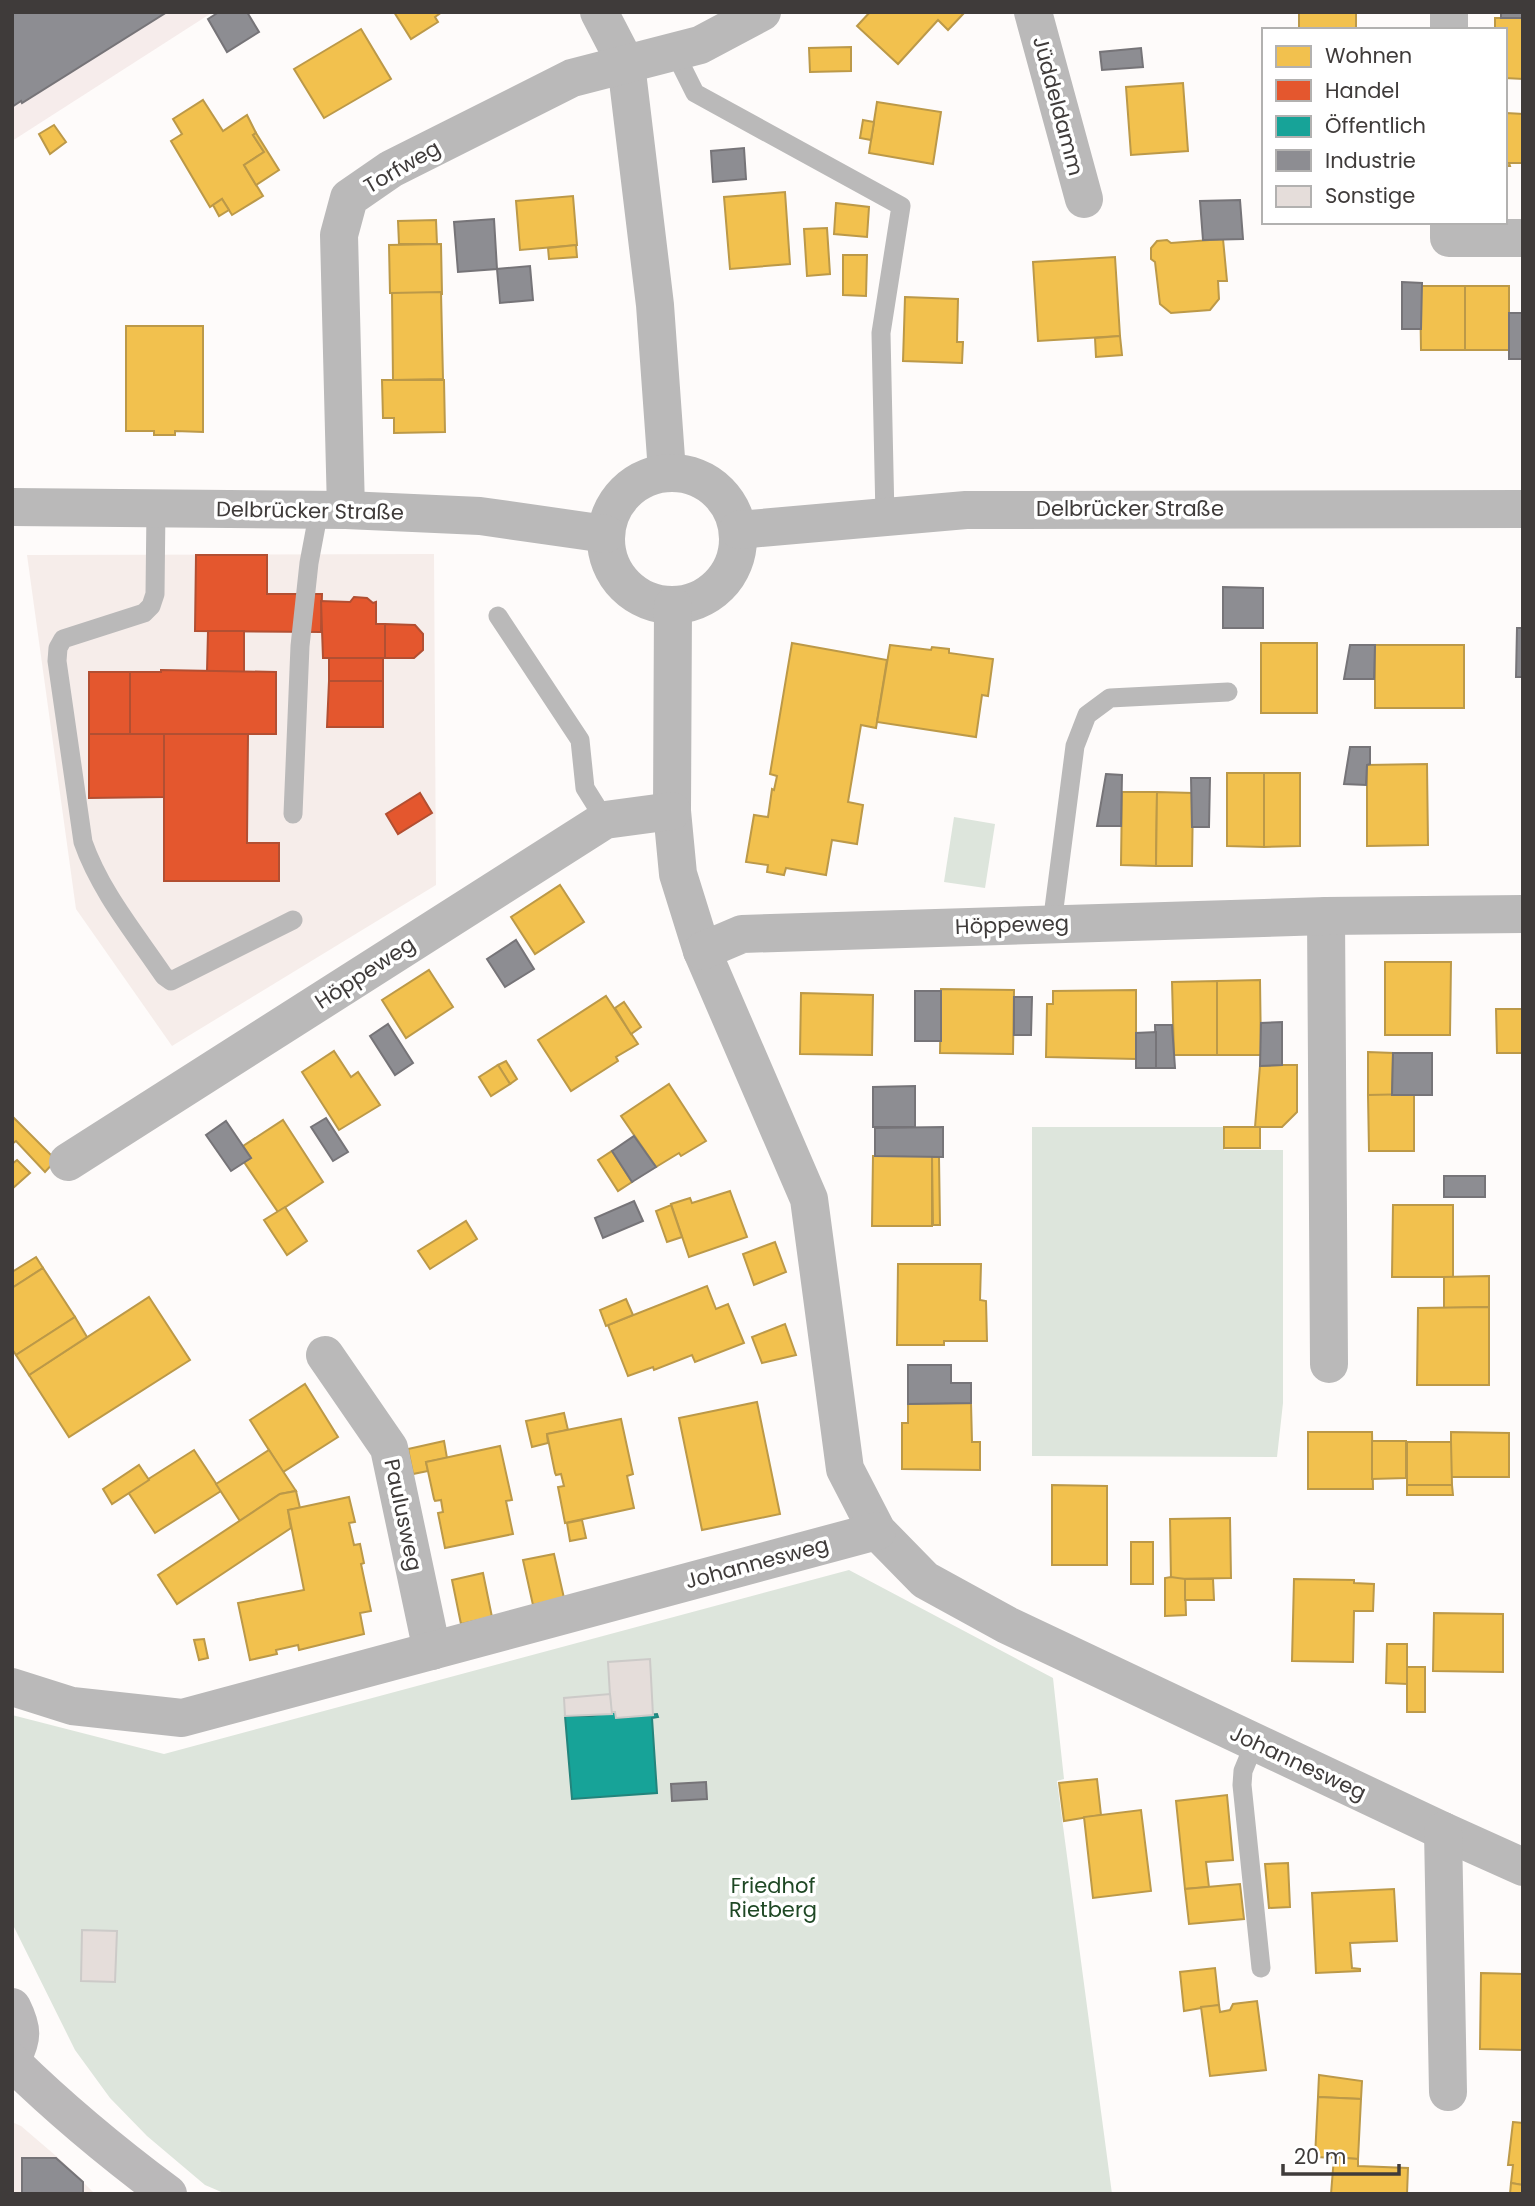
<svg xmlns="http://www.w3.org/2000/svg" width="1535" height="2206" viewBox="0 0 1535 2206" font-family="Poppins,sans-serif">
  <rect width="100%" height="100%" fill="#fefbfa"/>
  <g fill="#f6edea">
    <polygon points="434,554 436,885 172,1046 76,909 27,555"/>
    <polygon points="12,2122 21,2126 63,2162 95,2194 12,2194"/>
  </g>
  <polygon fill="#f6eceb" points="12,12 213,12 12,141"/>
  <g fill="#dde5dc">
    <polygon points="954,817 995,824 985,888 944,882"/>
    <polygon points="1032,1127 1224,1127 1224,1150 1283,1150 1283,1403 1277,1457 1032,1456"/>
    <polygon points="849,1570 1053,1678 1064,1779 1057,1781 1112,2194 226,2194 205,2185 147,2136 110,2098 75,2050 12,1923 12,1715 164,1754"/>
  </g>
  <g fill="#f2c14e" stroke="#bc9948" stroke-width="2">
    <polygon points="394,12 442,12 435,17 438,22 411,39"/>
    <polygon points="870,12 965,12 948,30 938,20 898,64 857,26"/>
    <rect x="1299" y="12" width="57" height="18"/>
    <polygon points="1495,18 1523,18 1523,79 1505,78 1505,30 1495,30"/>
    <polygon points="361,29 391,79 324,118 294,69"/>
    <polygon points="851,47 851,71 810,72 809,48"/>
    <polygon points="1183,83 1188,151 1131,155 1126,87"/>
    <polygon points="203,100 223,131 247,115 256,133 253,135 264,152 244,165 263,196 232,215 222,199 210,207 171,141 182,134 173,119"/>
    <polygon points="877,102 941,112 933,164 869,153"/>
    <polygon points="1506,113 1523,114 1523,163 1509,163 1510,166 1506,166"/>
    <polygon points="863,120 874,122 871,140 860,138"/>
    <polygon points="54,125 66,142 50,154 39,134"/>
    <polygon points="256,133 279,170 256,185 244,165 264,152 253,135"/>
    <polygon points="785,192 790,264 730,269 724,197"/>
    <polygon points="573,196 577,245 520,250 516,201"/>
    <polygon points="222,199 229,210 219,216 213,205"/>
    <polygon points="836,203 869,207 867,237 834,234"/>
    <polygon points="436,220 437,244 399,244 398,221"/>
    <polygon points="827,228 830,274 807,276 804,229"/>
    <polygon points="1223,239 1227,281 1218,281 1219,299 1210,310 1171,313 1160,304 1155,262 1151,259 1151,248 1157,241 1167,240 1171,243"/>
    <polygon points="441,244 442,294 390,293 389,245"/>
    <polygon points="576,245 577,257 549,259 548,248"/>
    <polygon points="843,255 867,255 866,296 843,295"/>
    <polygon points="1115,257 1120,336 1038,341 1033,262"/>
    <polygon points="1420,286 1465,286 1465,350 1421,350"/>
    <rect x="1465" y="286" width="44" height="64"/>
    <polygon points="441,292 443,379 393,380 392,293"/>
    <polygon points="905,297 958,299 957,342 963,342 962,363 903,361"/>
    <polygon points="126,326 203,326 203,432 175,431 175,435 154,435 154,431 126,431"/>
    <polygon points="1120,336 1122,355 1096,357 1095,338"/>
    <polygon points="382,380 444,380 445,432 394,433 394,418 383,418"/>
    <polygon points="792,643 887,660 876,728 861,725 848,802 863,805 857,844 832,840 826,875 786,868 784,875 767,872 768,865 746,862 754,815 768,817 772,789 774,790 777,776 770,774"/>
    <rect x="1261" y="643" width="56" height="70"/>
    <polygon points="890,645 931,650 932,647 949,649 949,653 993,659 988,696 982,695 976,737 877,722"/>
    <rect x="1375" y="645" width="89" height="63"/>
    <polygon points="1427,764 1428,845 1367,846 1367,765"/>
    <polygon points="1227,773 1264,773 1264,847 1227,846"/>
    <polygon points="1264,773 1300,773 1300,846 1264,847"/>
    <polygon points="1122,792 1157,792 1156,866 1121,865"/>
    <polygon points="1157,792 1193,793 1192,866 1156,866"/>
    <polygon points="560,885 584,922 535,954 511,917"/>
    <polygon points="1385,962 1451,962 1450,1035 1385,1035"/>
    <polygon points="429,970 453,1007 406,1038 382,1000"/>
    <polygon points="1260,980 1261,1055 1217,1055 1217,981"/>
    <polygon points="1217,981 1217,1055 1174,1055 1172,982"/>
    <polygon points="941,989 1014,990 1013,1054 940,1053"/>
    <polygon points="1136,990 1136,1059 1046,1057 1047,1004 1053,1004 1053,991"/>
    <polygon points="801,993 873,995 872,1055 800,1054"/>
    <polygon points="606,996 638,1044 616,1057 618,1061 571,1091 538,1040"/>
    <polygon points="624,1002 641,1027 631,1034 615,1008"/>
    <polygon points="1496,1009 1523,1009 1523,1053 1497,1053"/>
    <polygon points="334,1051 351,1077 358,1072 380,1105 339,1130 302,1072"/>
    <polygon points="1368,1052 1393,1053 1392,1095 1368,1095"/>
    <polygon points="506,1061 517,1079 510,1084 498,1065"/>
    <polygon points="498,1065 510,1084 491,1096 479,1077"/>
    <polygon points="1282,1065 1297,1065 1297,1112 1282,1127 1255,1127 1260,1066"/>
    <polygon points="669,1084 706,1141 681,1156 679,1153 656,1167 621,1116"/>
    <polygon points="1414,1094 1414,1151 1369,1151 1368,1095"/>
    <polygon points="12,1116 56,1160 45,1172 16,1141 12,1144"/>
    <polygon points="283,1120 323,1182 278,1212 244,1162 251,1158 243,1146"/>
    <rect x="1224" y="1127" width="36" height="21"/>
    <polygon points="612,1151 632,1182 618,1191 598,1160"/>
    <polygon points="873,1156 932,1156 932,1226 872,1226"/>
    <polygon points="932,1157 939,1157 940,1225 933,1225"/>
    <polygon points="17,1160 30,1173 12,1189 12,1164"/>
    <polygon points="730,1191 747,1237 689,1257 671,1204 690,1198 692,1203"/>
    <polygon points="671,1205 682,1237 667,1242 656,1211"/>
    <polygon points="1393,1205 1453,1205 1453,1277 1392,1277"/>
    <polygon points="285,1207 307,1241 287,1255 264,1220"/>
    <polygon points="466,1221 477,1239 430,1269 418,1251"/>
    <polygon points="775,1242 786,1272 754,1285 743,1254"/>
    <polygon points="36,1257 43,1268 12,1288 12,1272"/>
    <polygon points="898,1264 981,1264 980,1300 986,1301 987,1341 944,1341 944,1345 897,1345"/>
    <polygon points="43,1268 75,1317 16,1355 12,1349 12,1288"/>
    <polygon points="1489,1276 1489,1307 1444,1308 1444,1277"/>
    <polygon points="707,1286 716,1309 728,1304 744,1343 695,1362 692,1355 654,1370 653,1367 628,1376 608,1325"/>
    <polygon points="149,1297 190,1360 69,1437 29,1375"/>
    <polygon points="626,1299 633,1315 606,1326 600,1310"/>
    <polygon points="1489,1307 1489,1385 1417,1385 1418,1308"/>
    <polygon points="75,1317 87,1337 29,1375 16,1355"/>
    <polygon points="785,1324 796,1355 762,1363 752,1337"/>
    <polygon points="305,1384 338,1437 283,1472 250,1420"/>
    <polygon points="757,1402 780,1514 702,1530 679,1418"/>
    <polygon points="971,1403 972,1442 980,1442 980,1470 902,1469 902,1423 908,1423 908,1404"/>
    <polygon points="564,1413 568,1430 547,1434 548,1443 532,1447 526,1421"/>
    <polygon points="621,1419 633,1474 627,1476 634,1508 565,1523 558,1487 564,1486 561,1474 556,1475 555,1473 547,1434"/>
    <polygon points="1308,1432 1372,1432 1373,1489 1308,1489"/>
    <polygon points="1451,1432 1509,1433 1509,1477 1451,1477"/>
    <polygon points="444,1441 447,1458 426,1462 428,1471 413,1474 408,1449"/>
    <polygon points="1372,1441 1406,1441 1406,1478 1372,1479"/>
    <polygon points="1407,1442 1451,1442 1452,1485 1407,1485"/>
    <polygon points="500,1446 512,1500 506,1501 513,1534 445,1548 438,1513 443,1512 441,1500 435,1501 434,1499 426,1462"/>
    <polygon points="194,1450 221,1491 155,1533 128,1492"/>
    <polygon points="269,1450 296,1491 280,1494 240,1521 216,1484"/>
    <polygon points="139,1465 149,1480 112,1504 103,1489"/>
    <polygon points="1052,1485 1107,1486 1107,1565 1052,1565"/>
    <polygon points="1407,1485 1452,1485 1453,1495 1407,1495"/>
    <polygon points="296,1491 300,1508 288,1510 291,1528 177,1604 158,1575 280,1494"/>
    <polygon points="349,1497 355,1522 349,1523 354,1545 360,1544 364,1563 361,1564 371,1611 360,1613 364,1634 299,1650 298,1645 276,1650 277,1654 250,1660 238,1603 304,1590 288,1510"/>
    <polygon points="1230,1518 1231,1578 1171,1579 1170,1519"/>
    <polygon points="582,1520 586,1538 570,1541 567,1523"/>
    <rect x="1131" y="1542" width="22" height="42"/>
    <polygon points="554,1554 564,1598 533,1605 523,1560"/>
    <polygon points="483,1573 492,1617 461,1624 452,1580"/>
    <polygon points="1171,1577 1185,1579 1186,1615 1165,1616 1165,1578"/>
    <polygon points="1185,1579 1213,1579 1214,1600 1185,1600"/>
    <polygon points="1294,1579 1354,1580 1354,1583 1374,1584 1373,1611 1354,1611 1353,1662 1292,1661"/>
    <polygon points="1434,1613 1503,1614 1503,1672 1433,1671"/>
    <polygon points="204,1639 208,1658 199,1660 194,1640"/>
    <polygon points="1387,1644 1407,1644 1407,1684 1386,1683"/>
    <rect x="1407" y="1667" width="18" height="45"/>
    <polygon points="1097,1779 1101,1815 1064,1821 1059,1783"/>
    <polygon points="1227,1795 1233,1860 1206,1862 1209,1887 1185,1889 1176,1801"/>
    <polygon points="1141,1810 1151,1891 1093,1898 1084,1817"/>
    <polygon points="1288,1863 1290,1907 1269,1908 1265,1864"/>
    <polygon points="1240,1884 1244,1919 1189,1924 1185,1889"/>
    <polygon points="1394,1889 1397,1941 1350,1943 1352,1968 1360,1969 1360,1971 1316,1973 1312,1893"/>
    <polygon points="1215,1968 1219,2005 1184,2011 1180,1972"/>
    <polygon points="1481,1973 1523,1974 1523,2050 1480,2049"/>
    <polygon points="1257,2001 1266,2070 1210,2076 1201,2007 1219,2005 1220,2012 1230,2010 1233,2004"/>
    <polygon points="1319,2075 1362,2081 1361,2099 1318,2097"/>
    <polygon points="1318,2097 1361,2099 1358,2159 1315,2157"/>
    <polygon points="1513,2122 1523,2123 1523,2185 1511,2183 1513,2165 1508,2165"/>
    <polygon points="1334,2157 1358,2159 1358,2166 1408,2168 1407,2194 1331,2194"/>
    <polygon points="1511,2183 1523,2185 1523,2194 1510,2194"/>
  </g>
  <g fill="#e4572e" stroke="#b24f32" stroke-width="2">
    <polygon points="196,555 267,555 267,594 322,594 321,632 195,631"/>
    <polygon points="354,597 367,598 373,603 376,602 376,624 385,624 385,658 323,658 321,601 350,602"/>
    <polygon points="385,624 415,625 423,634 423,650 414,658 385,658"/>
    <polygon points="208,631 244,631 244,672 207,672"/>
    <rect x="329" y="658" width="54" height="23"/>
    <polygon points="161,670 276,672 276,734 130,734 130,672 161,672"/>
    <rect x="89" y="672" width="41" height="62"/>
    <polygon points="329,681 383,681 383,727 327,727"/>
    <polygon points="89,734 164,734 164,797 89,798"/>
    <polygon points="164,734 248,734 247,843 279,843 279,881 164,881"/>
    <polygon points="420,793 432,813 398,834 386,814"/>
  </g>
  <polygon fill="#17a398" stroke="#23847c" stroke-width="2" points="611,1712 615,1712 616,1718 657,1714 658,1717 652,1718 657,1793 572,1799 565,1716 592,1716"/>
  <g fill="#8d8d92" stroke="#767478" stroke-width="2">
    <polygon points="12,12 167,12 22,103 21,101 12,107"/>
    <polygon points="219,12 247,12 259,32 227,52 208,19"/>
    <rect x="1501" y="12" width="22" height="6"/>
    <polygon points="1141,48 1143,67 1102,70 1100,52"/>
    <polygon points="744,148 746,179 713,182 711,151"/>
    <polygon points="1240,200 1243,239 1203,240 1200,201"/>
    <polygon points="494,219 497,269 458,272 454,222"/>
    <polygon points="530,266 533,300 500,303 497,269"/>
    <polygon points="1402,282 1422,283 1421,329 1402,329"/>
    <rect x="1509" y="313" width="14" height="46"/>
    <polygon points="1223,587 1263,588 1263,628 1223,628"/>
    <polygon points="1517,628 1523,628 1523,677 1516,677"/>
    <polygon points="1350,645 1375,645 1374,679 1344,679"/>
    <polygon points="1350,747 1370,747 1370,764 1367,765 1366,785 1344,784"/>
    <polygon points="1106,774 1122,775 1121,826 1097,826"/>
    <polygon points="1191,778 1210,778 1209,827 1192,827"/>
    <polygon points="516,940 534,969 505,987 487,959"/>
    <rect x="915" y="991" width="26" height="50"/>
    <polygon points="1014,997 1032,997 1031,1035 1014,1035"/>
    <polygon points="1282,1022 1282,1065 1260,1066 1261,1023"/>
    <polygon points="388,1024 413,1063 395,1075 370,1036"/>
    <polygon points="1155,1025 1172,1025 1175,1068 1156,1068"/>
    <polygon points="1156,1032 1156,1068 1136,1068 1136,1033"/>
    <polygon points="1393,1053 1432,1053 1432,1095 1392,1095"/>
    <polygon points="915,1086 915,1127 873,1127 873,1087"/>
    <polygon points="326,1118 348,1152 333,1161 311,1127"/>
    <polygon points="226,1121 251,1158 231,1171 206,1135"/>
    <polygon points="943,1127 943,1157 875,1156 875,1128"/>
    <polygon points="634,1136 656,1167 632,1182 612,1151"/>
    <rect x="1444" y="1176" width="41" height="21"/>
    <polygon points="634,1201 643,1221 603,1238 595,1218"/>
    <polygon points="908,1365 951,1365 951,1383 971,1383 971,1403 908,1404"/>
    <polygon points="706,1782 707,1799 672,1801 671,1784"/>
    <polygon points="22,2158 56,2158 83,2182 83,2194 22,2194"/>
  </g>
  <g fill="#e5ddda" stroke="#cccac8" stroke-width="2">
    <polygon points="650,1659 653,1715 616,1718 615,1712 611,1712 608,1662"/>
    <polygon points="610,1694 612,1714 565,1716 564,1698"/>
    <polygon points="82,1930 117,1931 115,1982 81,1981"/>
  </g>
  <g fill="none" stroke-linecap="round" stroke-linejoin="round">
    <g stroke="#bab9b9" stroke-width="19">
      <polyline points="674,51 695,93 901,206 881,333 885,517"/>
      <path d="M156,508L155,594L151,606L144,613L63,639L58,648L57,661L83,842C100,891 135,933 164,976L171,981L293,920"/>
      <polyline points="498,616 580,740 585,788 605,820"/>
      <polyline points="293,814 300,646 309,563 319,510"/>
      <polyline points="1052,924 1075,746 1087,715 1110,698 1228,692"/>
      <polyline points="1255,1742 1243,1771 1242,1785 1261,1968"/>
    </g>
    <g stroke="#bab9b9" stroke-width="38">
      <polyline points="599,12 626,64 655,305 667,472"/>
      <polyline points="1033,12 1084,199"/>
      <polyline points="1449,12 1449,30"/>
      <polyline points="1449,222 1449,238 1523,238"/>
      <circle cx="672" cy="539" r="66"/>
      <polyline points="12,507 346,510 480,516 606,534"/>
      <polyline points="346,510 339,235 349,198 391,169 572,78 700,45 762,12"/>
      <polyline points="738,530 966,510 1523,509"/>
      <polyline points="673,606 672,811 678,874 702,951 809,1199 845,1469 877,1531 925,1580 1007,1625 1443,1831 1523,1867"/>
      <polyline points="1326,916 1329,1364"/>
      <polyline points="702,951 742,934 1326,916 1523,914"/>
      <polyline points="68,1162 605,820 672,811"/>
      <polyline points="325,1355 389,1448 432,1651"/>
      <polyline points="12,1687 72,1706 182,1718 877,1531"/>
      <polyline points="1443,1831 1448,2092"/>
    </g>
    <g stroke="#bab8b9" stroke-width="38">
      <path d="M12,2007C23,2029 23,2038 12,2059"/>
      <path d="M12,2062C61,2110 113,2153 168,2194"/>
    </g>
  </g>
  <g text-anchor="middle" stroke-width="7" stroke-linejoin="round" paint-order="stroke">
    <g font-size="21" fill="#3f3b3a" stroke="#fff">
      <text transform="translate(1058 106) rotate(75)" y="7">Jüddeldamm</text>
      <text transform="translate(402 167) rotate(-30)" y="7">Torfweg</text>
      <text x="1130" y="516">Delbrücker Straße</text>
      <text transform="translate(310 511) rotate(1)" y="7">Delbrücker Straße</text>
      <text transform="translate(1012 925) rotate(-2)" y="7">Höppeweg</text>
      <text transform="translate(365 973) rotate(-33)" y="7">Höppeweg</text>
      <text transform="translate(403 1515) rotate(78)" y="7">Paulusweg</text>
      <text transform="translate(757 1563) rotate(-15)" y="7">Johannesweg</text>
      <text transform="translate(1298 1763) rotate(25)" y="7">Johannesweg</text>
    </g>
    <g font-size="21" fill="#1f4825" stroke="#fff">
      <text x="773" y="1893">Friedhof<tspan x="773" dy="24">Rietberg</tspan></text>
    </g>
  </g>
  <rect width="1535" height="2206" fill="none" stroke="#3f3b3a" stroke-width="28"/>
  <rect x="1262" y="28" width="245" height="196" fill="#ffffff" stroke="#b2b1b0" stroke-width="2"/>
  <rect x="1276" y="46" width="35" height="21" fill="#f2c14e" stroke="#b2b1b0" stroke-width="2"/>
  <text x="1325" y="63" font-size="21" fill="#3f3b3a">Wohnen</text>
  <rect x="1276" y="80" width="35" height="21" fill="#e4572e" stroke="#b2b1b0" stroke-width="2"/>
  <text x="1325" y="98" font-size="21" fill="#3f3b3a">Handel</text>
  <rect x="1276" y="116" width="35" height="21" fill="#17a398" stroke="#b2b1b0" stroke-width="2"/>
  <text x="1325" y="133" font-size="21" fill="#3f3b3a">Öffentlich</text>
  <rect x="1276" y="150" width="35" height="21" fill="#8d8d92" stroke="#b2b1b0" stroke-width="2"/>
  <text x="1325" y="168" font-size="21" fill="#3f3b3a">Industrie</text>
  <rect x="1276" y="186" width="35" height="21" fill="#e5ddda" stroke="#b2b1b0" stroke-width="2"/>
  <text x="1325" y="203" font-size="21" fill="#3f3b3a">Sonstige</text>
  <path d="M1283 2164v10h116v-10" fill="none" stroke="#3f3b3a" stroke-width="3.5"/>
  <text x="1294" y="2164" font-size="21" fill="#3f3b3a" stroke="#ffffff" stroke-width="5" paint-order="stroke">20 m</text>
</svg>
